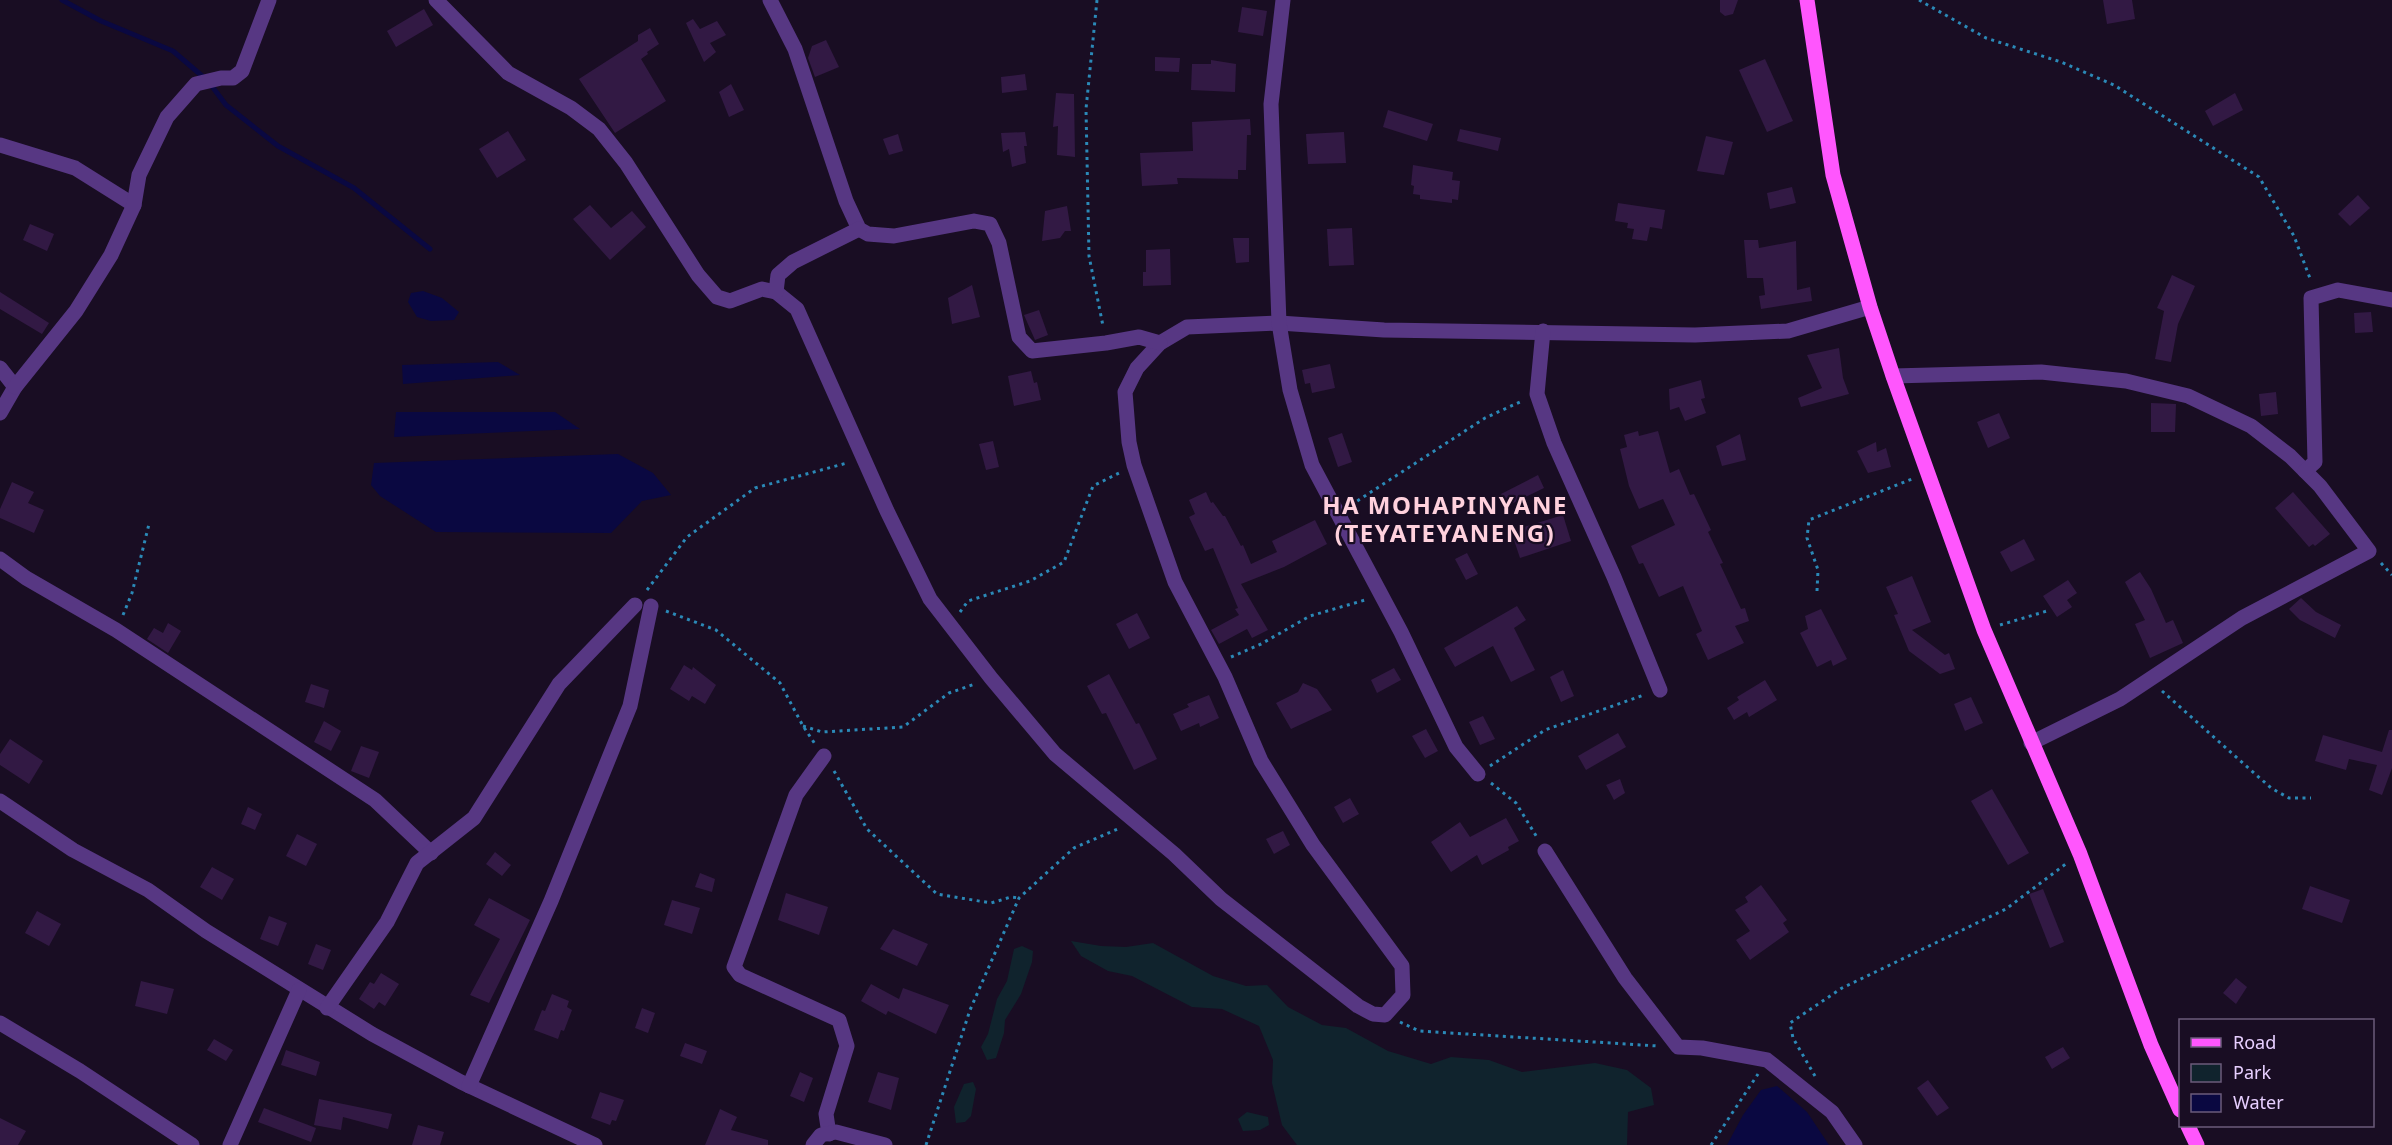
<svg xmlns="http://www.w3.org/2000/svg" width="2392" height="1145" viewBox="0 0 2392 1145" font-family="'Noto Sans',sans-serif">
  <rect width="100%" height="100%" fill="#190d23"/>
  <g fill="#10232d">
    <polygon points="1071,941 1101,946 1126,947 1153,943 1213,976 1246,986 1267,985 1288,1007 1322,1025 1346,1028 1388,1051 1431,1064 1451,1057 1489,1060 1522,1072 1595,1063 1627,1070 1651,1088 1654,1105 1628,1112 1627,1145 1297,1145 1282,1125 1272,1083 1273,1060 1259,1026 1222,1009 1192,1007 1132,976 1108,971 1081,956"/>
    <polygon points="1022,946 1033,951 1032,962 1021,994 1005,1020 1004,1033 996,1058 987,1060 981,1047 988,1034 997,999 1007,981 1014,949"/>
    <polygon points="973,1082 976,1089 971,1116 965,1122 956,1123 954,1107 964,1084"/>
    <polygon points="1247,1112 1268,1117 1269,1125 1260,1130 1243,1131 1238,1119"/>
  </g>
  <g fill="#0a0841">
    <polygon points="423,291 442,298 459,312 454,320 431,321 417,317 408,302 411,293"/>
    <polygon points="498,362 520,375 403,384 402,365"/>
    <polygon points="396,412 555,412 580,429 394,437"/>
    <polygon points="618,454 653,473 671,495 642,501 611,533 436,532 380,496 371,485 374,463"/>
    <polygon points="1777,1086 1807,1112 1829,1145 1727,1145 1743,1115 1761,1090"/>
  </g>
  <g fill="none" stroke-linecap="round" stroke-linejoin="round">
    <polyline stroke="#0a0841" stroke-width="5" points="62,0 101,21 173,51 208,81 226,105 278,146 354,188 430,249"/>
  </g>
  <g fill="#321944">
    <polygon points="1720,0 1738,0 1733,14 1725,16 1720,12"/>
    <polygon points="2103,0 2132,0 2135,19 2107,24"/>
    <polygon points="1242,7 1267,11 1263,36 1238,32"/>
    <polygon points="424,9 433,25 396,47 387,31"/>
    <polygon points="693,19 700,29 717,21 726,35 710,43 716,52 704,62 686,23"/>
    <polygon points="650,28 659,44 647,52 648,54 641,59 666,101 615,133 579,79 638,41 638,35"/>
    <polygon points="826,40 839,67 815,77 808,58 812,46"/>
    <polygon points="1155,57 1180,58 1179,72 1155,71"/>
    <polygon points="1765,59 1793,121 1767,132 1739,70"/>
    <polygon points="1211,60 1236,64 1235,92 1191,90 1192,64 1211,64"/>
    <polygon points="1025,74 1027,90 1002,93 1001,77"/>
    <polygon points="731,84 744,110 729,117 719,92"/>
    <polygon points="1056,93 1074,94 1075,157 1057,155 1058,126 1053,127"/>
    <polygon points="2235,93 2243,110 2213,126 2205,111"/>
    <polygon points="1388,110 1433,124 1427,141 1383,127"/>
    <polygon points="1250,119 1251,135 1247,135 1246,170 1238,170 1238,179 1177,178 1178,184 1142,186 1140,153 1193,151 1192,122"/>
    <polygon points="1460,129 1501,138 1498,151 1457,141"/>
    <polygon points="508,131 526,160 497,178 479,149"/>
    <polygon points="1025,132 1027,146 1024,146 1026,163 1012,167 1009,149 1003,152 1001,133"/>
    <polygon points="1344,132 1346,163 1308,164 1306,134"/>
    <polygon points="898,134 903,151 889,155 883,139"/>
    <polygon points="1706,136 1733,142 1724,175 1697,171"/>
    <polygon points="1413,165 1453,172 1452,180 1460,181 1458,200 1452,199 1452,203 1420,199 1420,195 1413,194 1414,186 1411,185"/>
    <polygon points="1792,187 1796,203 1770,209 1767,193"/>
    <polygon points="2358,195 2370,208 2350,226 2338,214"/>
    <polygon points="1618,203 1665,210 1662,229 1650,227 1647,241 1632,239 1634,229 1627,228 1628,223 1615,221"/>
    <polygon points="590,205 611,228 632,211 646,227 610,260 573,219"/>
    <polygon points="1067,206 1071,231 1065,231 1060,238 1042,241 1045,211"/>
    <polygon points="30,224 54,234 47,251 23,240"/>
    <polygon points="1352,228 1354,265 1329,266 1327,229"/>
    <polygon points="1233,238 1249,238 1249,262 1236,263"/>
    <polygon points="1744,240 1758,240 1759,248 1796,241 1797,290 1810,287 1812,301 1761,309 1759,296 1765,295 1763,278 1747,278"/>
    <polygon points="1170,249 1171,285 1143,286 1143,272 1146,272 1146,250"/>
    <polygon points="2172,275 2195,286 2178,324 2171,362 2155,359 2164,311 2157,308"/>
    <polygon points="972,285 980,317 952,324 948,298"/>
    <polygon points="0,292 49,323 42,334 0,309"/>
    <polygon points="1039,310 1048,335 1035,340 1024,315"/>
    <polygon points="2371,312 2373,332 2355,333 2354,313"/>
    <polygon points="1839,348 1843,378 1849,394 1801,407 1798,398 1822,388 1807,355"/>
    <polygon points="1330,364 1335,388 1312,393 1310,383 1305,384 1302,370"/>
    <polygon points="1031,371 1034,383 1037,382 1041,400 1014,406 1008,376"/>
    <polygon points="1701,380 1705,398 1701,399 1706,413 1685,421 1679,407 1670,410 1669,389"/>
    <polygon points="2276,392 2278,414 2261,416 2259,394"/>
    <polygon points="2151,403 2176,404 2175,432 2151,432"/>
    <polygon points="1999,413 2010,438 1988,448 1977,422"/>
    <polygon points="1638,431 1639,436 1658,431 1670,473 1679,469 1690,495 1694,494 1711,530 1708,532 1723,563 1720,564 1741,609 1745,608 1749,621 1735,626 1744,643 1708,660 1696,634 1702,631 1683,586 1659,597 1643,563 1639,564 1631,546 1675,525 1663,499 1639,509 1629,486 1620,449 1627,447 1624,435"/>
    <polygon points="1342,433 1352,462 1338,467 1328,438"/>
    <polygon points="1740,434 1746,460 1722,466 1716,446"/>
    <polygon points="993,441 999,467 986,470 979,444"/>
    <polygon points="1876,442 1877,452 1886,448 1891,467 1868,473 1857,451"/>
    <polygon points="1538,475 1544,488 1507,506 1501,494"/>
    <polygon points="12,482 34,492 28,503 44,510 34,533 0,518 0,509"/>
    <polygon points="1206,492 1211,503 1213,502 1223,516 1225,516 1241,546 1243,545 1251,564 1277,552 1272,541 1315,520 1327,544 1284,567 1241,584 1268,630 1252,638 1247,629 1219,644 1211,630 1239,615 1235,609 1238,608 1213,548 1205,551 1189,517 1195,514 1189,500"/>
    <polygon points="2293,492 2330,534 2315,546 2313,544 2309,547 2275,508"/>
    <polygon points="1563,515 1571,541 1520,558 1511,531"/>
    <polygon points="2024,539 2035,560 2011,572 2000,552"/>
    <polygon points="1467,553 1478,574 1466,580 1455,559"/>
    <polygon points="2140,572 2151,589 2166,623 2173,620 2183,643 2150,658 2135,624 2145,620 2125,582"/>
    <polygon points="1912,576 1931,622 1912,630 1945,655 1949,653 1955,669 1940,674 1909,651 1894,615 1898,614 1886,587"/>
    <polygon points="2068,580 2077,593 2067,600 2072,607 2057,617 2043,596"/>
    <polygon points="2301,598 2316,612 2341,625 2335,638 2300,620 2289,609"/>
    <polygon points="1517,606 1526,620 1514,628 1535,670 1511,682 1493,646 1455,667 1444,648"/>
    <polygon points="1821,609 1847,659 1833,666 1831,660 1817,667 1800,633 1808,629 1805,616"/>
    <polygon points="1137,613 1150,638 1129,649 1116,624"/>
    <polygon points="168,623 181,631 168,653 147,639 154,628 163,633"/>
    <polygon points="684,665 692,670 693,667 716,685 705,704 692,696 689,701 670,689"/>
    <polygon points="1394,668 1401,680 1377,693 1371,680"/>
    <polygon points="1563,670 1574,696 1561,702 1550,677"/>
    <polygon points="1109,674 1136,724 1139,723 1157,759 1134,770 1106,713 1102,714 1087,686"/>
    <polygon points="1765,680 1777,700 1749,717 1747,712 1734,720 1727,708 1739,700 1737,697"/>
    <polygon points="1303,683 1317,689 1332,710 1291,729 1276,703 1298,692"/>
    <polygon points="311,684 329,690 324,708 305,702"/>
    <polygon points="1209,695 1219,718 1200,727 1199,723 1181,731 1173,714 1189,707 1187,704"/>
    <polygon points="1971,697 1983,723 1965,731 1954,704"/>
    <polygon points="1483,716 1495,739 1480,745 1469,722"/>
    <polygon points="324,721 341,731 331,751 314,742"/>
    <polygon points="1426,729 1438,751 1425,758 1412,736"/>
    <polygon points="2389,730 2392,730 2392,768 2382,795 2369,790 2377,765 2349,759 2346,770 2315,761 2323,735 2382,752"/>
    <polygon points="1618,733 1626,747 1586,770 1578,756"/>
    <polygon points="10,739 43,761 29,784 0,765 0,754"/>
    <polygon points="361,746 379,752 369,778 351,771"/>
    <polygon points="1620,779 1625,793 1614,800 1606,785"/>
    <polygon points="1992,789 2029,853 2008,865 1971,801"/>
    <polygon points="1350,798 1359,814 1343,823 1334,807"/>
    <polygon points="248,807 262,814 255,830 241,824"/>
    <polygon points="1506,818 1519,841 1508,847 1509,850 1482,865 1477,855 1451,872 1431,842 1460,822 1470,837"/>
    <polygon points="1283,831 1290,845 1274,854 1266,839"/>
    <polygon points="297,834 317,844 306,866 286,856"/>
    <polygon points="495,852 511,865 502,876 486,864"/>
    <polygon points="212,867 234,879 222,900 200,887"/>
    <polygon points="700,873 715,879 712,892 695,887"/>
    <polygon points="1761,885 1787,920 1783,923 1789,932 1750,960 1736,940 1750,931 1735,910 1748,902 1745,897"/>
    <polygon points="2310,886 2350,900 2342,923 2302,909"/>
    <polygon points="2043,889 2064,942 2050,948 2029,894"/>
    <polygon points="786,893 828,907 819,935 778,920"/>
    <polygon points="489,898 530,920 489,1003 470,995 500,939 474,925"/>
    <polygon points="672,900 700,908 692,934 664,925"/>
    <polygon points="37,911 61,924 49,946 25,933"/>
    <polygon points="269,916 287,923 278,946 260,939"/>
    <polygon points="893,929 928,944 917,966 880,949"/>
    <polygon points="316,944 331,950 323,970 308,964"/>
    <polygon points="381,973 399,984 385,1006 379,1002 374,1009 359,999 370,982 374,984"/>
    <polygon points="2236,978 2247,987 2236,1004 2223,993"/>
    <polygon points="141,981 174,989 167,1014 135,1006"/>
    <polygon points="871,984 899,999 903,988 949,1005 936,1034 888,1011 886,1015 861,1001"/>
    <polygon points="552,994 569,1001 567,1007 572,1010 564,1031 561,1030 558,1039 534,1030 542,1010 545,1011"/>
    <polygon points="642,1008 655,1013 648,1033 635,1028"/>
    <polygon points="214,1039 233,1050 226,1061 207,1050"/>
    <polygon points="685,1043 707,1051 702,1064 680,1056"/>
    <polygon points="2063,1047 2070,1058 2052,1069 2045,1057"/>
    <polygon points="286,1050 320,1062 316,1076 281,1065"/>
    <polygon points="800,1072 813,1078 804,1102 790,1096"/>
    <polygon points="878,1072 899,1078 891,1110 868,1102"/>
    <polygon points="1928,1080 1949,1108 1937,1116 1917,1088"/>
    <polygon points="600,1092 624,1100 616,1121 612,1120 610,1125 591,1118"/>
    <polygon points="319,1099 392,1114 388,1129 343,1117 341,1130 314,1125"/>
    <polygon points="264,1108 316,1128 311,1142 258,1122"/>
    <polygon points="720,1109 737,1117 731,1130 768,1140 768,1145 705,1145"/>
    <polygon points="0,1118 26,1131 18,1145 0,1145"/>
    <polygon points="418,1125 444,1132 440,1145 412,1145"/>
  </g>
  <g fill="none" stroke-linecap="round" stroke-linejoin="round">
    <g stroke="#2b89b7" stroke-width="3" stroke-dasharray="3 4.5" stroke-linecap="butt">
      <polyline points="1097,0 1086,109 1089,256 1103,326"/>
      <polyline points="1919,0 1986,38 2061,62 2114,85 2259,177 2294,236 2311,281"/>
      <polyline points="1351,505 1485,418 1522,401"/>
      <polyline points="2381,563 2392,575"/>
      <polyline points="647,590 687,537 755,488 847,463"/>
      <polyline points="1817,591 1818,570 1807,538 1809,520 1912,479"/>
      <polyline points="666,611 716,630 780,683 803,726 815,744"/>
      <polyline points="960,612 968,601 1030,581 1064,562 1093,486 1119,473"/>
      <polyline points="123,615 132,593 149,524"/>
      <polyline points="2000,625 2047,611"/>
      <polyline points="1231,657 1261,644 1310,616 1365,600"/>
      <polyline points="2162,691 2271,788 2289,798 2311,798"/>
      <polyline points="803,726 822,732 903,727 949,693 975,684"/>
      <polyline points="1490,766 1545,730 1644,695"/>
      <polyline points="834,771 867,829 937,894 991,903 1011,897 1019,898"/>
      <polyline points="1491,783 1516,803 1538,839"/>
      <polyline points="1400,1022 1419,1031 1658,1046"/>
      <polyline points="1815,1076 1793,1038 1790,1023 1842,988 2006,909 2067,863"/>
      <polyline points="926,1145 970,1010 1019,898 1074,848 1120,828"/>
      <polyline points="1711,1145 1758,1074"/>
    </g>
    <g stroke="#573783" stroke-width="15">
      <polyline points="436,0 508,73 571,108 599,129 626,163 698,275 717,297 730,301 762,289 776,292 797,309 887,511 930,599 991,678 1055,754 1174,854 1221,899 1358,1006 1373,1014 1385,1015 1403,995 1402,966 1313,845 1261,761 1225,677 1175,582 1134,465 1129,442 1125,392 1137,368 1160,343 1187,327 1279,323 1384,330 1695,335 1788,331 1870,307"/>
      <polyline points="770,0 795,49 846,201 859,229 868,234 894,236 974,221 990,224 999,243 1019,337 1032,351 1106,343 1139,337 1160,343"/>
      <polyline points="1283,0 1271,104 1279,323 1290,390 1312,465 1401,632 1456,747 1478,774"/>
      <polyline points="0,145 75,168 134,205"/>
      <polyline points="776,292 778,275 793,262 859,229"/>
      <polyline points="1543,331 1537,394 1554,443 1614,577 1660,690"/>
      <polyline points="0,368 15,387 0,413"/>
      <polyline points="1893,376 2041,372 2126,381 2188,396 2251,426 2290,456 2320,486 2369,551 2242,618 2120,699 2031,743"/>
      <polyline points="15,387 76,311 111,255 134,205 139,175 167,117 196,84 221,78 233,78 242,71 269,0"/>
      <polyline points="2305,471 2315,462 2311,298 2338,290 2392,300"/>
      <polyline points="0,559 26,578 116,630 375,800 431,853"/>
      <polyline points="824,756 796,795 734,967 740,975 839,1020 847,1046 826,1114 829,1134"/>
      <polyline points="0,801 73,850 148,890 206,931 372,1034 461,1082 595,1145"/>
      <polyline points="1545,851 1625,978 1678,1047 1702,1048 1767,1060 1832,1112 1855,1145"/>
      <polyline points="327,1008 387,922 417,863 474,818 559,684 635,605"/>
      <polyline points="0,1023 80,1071 192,1145"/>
      <polyline points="469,1086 551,901 630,706 651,606"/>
      <polyline points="230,1145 299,990"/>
      <polyline points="813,1145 821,1135 836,1132 885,1145"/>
    </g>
    <g stroke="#ff56fd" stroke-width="15">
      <polyline points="1807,0 1833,175 1870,307 1893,376 1984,630 2080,854 2151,1045 2180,1110"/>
      <polyline points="2188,1126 2197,1145"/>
    </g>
  </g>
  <g text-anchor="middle" stroke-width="4.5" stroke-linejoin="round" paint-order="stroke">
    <g font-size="24" font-weight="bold" letter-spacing="1.5" fill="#ffd1dd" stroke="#190d23">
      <text x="1445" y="514">HA MOHAPINYANE<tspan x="1445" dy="28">(TEYATEYANENG)</tspan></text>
    </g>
  </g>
  <rect x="2179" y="1019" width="195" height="108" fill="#190d23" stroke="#6b5b7b" stroke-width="1.5"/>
  <rect x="2191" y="1038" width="30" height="9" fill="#ff56fd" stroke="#6b5b7b" stroke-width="1.5"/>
  <text x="2233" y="1049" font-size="18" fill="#e7cfff">Road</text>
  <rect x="2191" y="1064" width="30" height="18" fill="#10232d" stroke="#6b5b7b" stroke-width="1.5"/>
  <text x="2233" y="1079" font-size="18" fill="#e7cfff">Park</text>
  <rect x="2191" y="1094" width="30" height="18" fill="#0a0841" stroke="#6b5b7b" stroke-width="1.5"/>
  <text x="2233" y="1109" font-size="18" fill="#e7cfff">Water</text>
</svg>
